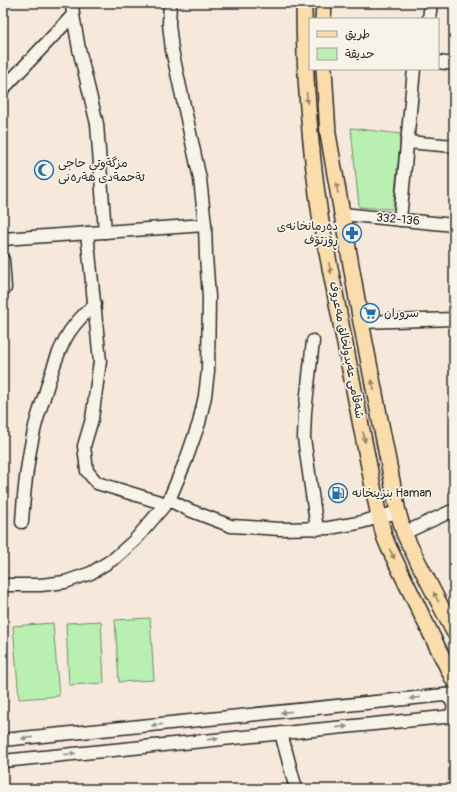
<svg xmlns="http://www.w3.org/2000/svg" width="457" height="792" viewBox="0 0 457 792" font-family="Pangolin,'Playpen Sans Arabic',sans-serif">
  <rect width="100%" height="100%" fill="#f6e8da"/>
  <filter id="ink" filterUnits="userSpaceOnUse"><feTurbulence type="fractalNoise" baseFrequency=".025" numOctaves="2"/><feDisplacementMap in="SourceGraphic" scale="8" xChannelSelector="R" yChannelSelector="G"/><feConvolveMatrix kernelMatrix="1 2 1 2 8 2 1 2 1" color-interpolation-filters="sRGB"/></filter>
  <g filter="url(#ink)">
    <g fill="#b9efb0" stroke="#728d6e">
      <polygon points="351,128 401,134 393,209 359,207"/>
      <polygon points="150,618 154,680 119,682 115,620"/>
      <polygon points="101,621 104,683 69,685 66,623"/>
      <polygon points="53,623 59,696 19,699 13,626"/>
    </g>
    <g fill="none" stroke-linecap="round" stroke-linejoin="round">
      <g stroke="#2b2b2b" stroke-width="15">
        <g id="minor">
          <polyline points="72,3 73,15 79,49 97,124 105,232"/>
          <polyline points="429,19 431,3"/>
          <polyline points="438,62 454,64"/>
          <polyline points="3,89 73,15"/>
          <polyline points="407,142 454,146"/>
          <polyline points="342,214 454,225"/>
          <polyline points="400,220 414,69"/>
          <polyline points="87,233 100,361 92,419 84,446 87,471 97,483 166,504"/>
          <polyline points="3,239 205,225"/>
          <polyline points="3,260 5,288"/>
          <polyline points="361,322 454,319"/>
          <polyline points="313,341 305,412 304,438 317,529"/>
          <polyline points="169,500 189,510 231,526 280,529 329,528 358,523 398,512"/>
          <path d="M22,522C24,491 27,461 34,431C37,416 43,402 47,387C53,368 59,348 70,331C77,321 86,312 95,304"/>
          <polyline points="404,533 454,510"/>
          <polyline points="3,585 41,585 65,582 91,573 115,558 135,540 169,500 186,460 199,423 205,396 208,371 209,297 206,256 205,225 200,179 172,50 169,24 170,3"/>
          <path d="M444,695C454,699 456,708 450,716"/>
          <polyline points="281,733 296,789"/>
          <polyline points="3,740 454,694"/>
          <polyline points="3,761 454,716"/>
        </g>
      </g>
      <g stroke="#2b2b2b" stroke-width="18">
        <g id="major">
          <path d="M304,3C304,77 310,149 321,222L377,507L384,536L389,548L454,681"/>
          <polyline points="323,19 324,3"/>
          <polyline points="324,69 328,134 361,322 398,512 404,533 410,546 454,632"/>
        </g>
      </g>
      <use href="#minor" stroke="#f7f3e8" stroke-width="12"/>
      <use href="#major" stroke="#fbddab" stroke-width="15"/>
    </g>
    <defs><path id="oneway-solid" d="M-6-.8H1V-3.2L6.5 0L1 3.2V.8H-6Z"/></defs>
    <g fill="#93846b">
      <use href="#oneway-solid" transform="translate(307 98) rotate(86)"/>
      <use href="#oneway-solid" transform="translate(337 188) rotate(-100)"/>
      <use href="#oneway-solid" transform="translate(330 268) rotate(79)"/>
      <use href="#oneway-solid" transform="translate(373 385) rotate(-102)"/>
      <use href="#oneway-solid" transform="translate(364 437) rotate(79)"/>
      <use href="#oneway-solid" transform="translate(392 554) rotate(63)"/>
      <use href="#oneway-solid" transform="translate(436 597) rotate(-117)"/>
    </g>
    <g fill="#918f8a">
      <use href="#oneway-solid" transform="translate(415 698) rotate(174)"/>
      <use href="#oneway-solid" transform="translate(286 712) rotate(174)"/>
      <use href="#oneway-solid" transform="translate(157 725) rotate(174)"/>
      <use href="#oneway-solid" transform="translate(342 727) rotate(-6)"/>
      <use href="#oneway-solid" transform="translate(27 738) rotate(174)"/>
      <use href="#oneway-solid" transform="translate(213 739) rotate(-6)"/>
      <use href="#oneway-solid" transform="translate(70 754) rotate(-6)"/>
    </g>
  </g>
  <defs>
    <g id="mosque-ring" transform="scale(1)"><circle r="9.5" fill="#f7f3e8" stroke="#1f6fb2" stroke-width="1.5"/><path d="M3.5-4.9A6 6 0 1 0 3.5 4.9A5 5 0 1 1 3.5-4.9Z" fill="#1f6fb2"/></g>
    <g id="pharmacy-ring" transform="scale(1)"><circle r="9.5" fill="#f7f3e8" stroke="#1f6fb2" stroke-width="1.5"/><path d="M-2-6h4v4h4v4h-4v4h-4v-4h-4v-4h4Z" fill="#1f6fb2"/></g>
    <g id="supermarket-ring" transform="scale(1)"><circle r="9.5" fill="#f7f3e8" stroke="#1f6fb2" stroke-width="1.5"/><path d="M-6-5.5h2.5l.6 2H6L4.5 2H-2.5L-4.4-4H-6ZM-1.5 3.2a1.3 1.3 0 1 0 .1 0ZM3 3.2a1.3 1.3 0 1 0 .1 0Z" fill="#1f6fb2"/></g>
    <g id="fuel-ring" transform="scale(1)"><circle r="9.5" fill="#f7f3e8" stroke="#1f6fb2" stroke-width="1.5"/><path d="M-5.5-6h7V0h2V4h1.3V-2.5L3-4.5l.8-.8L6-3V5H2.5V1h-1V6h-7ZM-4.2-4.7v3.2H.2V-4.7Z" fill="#1f6fb2"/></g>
  </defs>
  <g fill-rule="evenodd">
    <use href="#mosque-ring" x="44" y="170"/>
    <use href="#pharmacy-ring" x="352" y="233"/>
    <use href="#supermarket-ring" x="370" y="313"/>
    <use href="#fuel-ring" x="338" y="493"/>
  </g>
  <g text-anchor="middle" stroke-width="3.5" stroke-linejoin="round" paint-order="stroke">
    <g font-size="12" fill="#2b2b2b" stroke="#f7f3e8" text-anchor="start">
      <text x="58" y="167">مزگةوتی حاجی<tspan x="58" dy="14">ئةحمةدی هةرەنی</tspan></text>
      <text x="338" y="230" text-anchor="end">دەرمانخانەی<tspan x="338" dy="14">ڕۆزتۆف</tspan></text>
      <text x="384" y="317">سروران</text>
      <text x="352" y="497">بنزینخانە Haman</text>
    </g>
    <g font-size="12" fill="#2b2b2b" stroke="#f7f3e8">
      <text transform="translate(398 219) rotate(5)" y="4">332-136</text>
      <text transform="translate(347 350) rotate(79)" y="4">شەقامی عەبدولخالق مەعروف</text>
    </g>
  </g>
  <rect width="457" height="792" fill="none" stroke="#f7f3e8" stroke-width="16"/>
  <rect x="8" y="8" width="441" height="776" fill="none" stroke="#2b2b2b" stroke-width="1.5" filter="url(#ink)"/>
  <rect x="309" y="18" width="130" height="52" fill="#f7f3e8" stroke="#a5a39c"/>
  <rect x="317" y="31" width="20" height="6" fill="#fbddab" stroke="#a5a39c"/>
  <text x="345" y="38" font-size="12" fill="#2b2b2b">طريق</text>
  <rect x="317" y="48" width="20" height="12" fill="#b9efb0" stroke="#a5a39c"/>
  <text x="345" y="58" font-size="12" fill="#2b2b2b">حديقة</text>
</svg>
